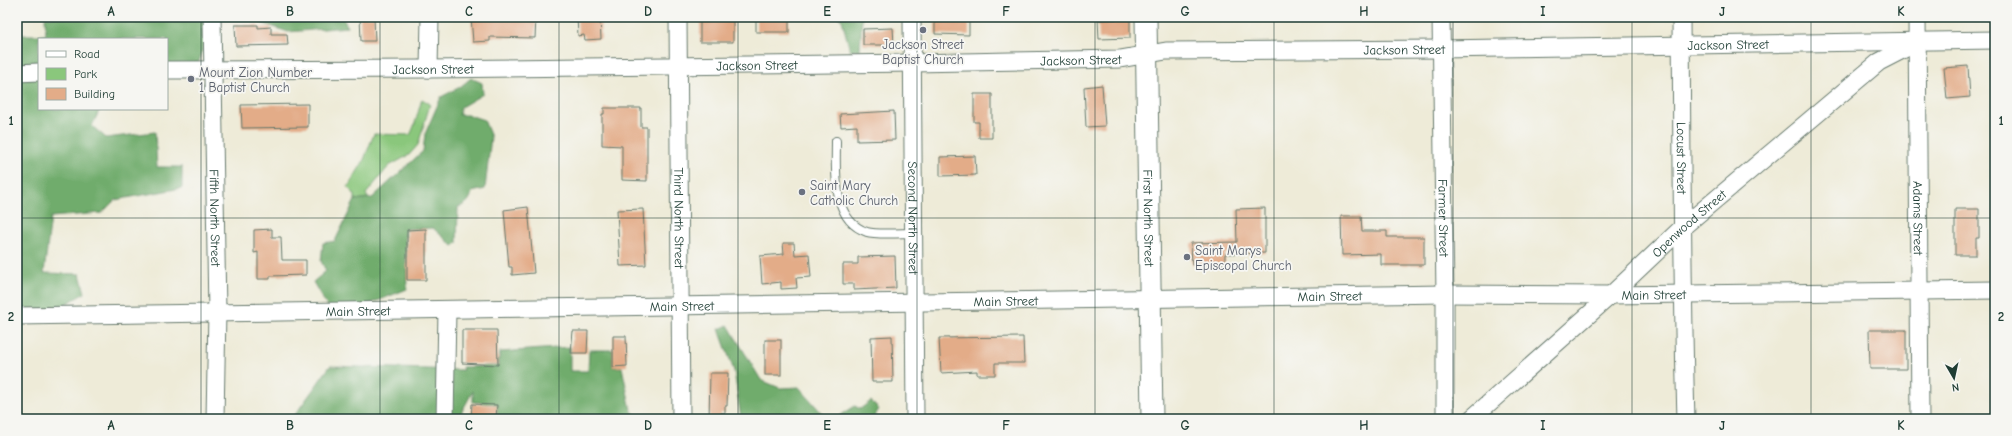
<svg xmlns="http://www.w3.org/2000/svg" width="2012" height="436" viewBox="0 0 2012 436" font-family="'Comic Neue',sans-serif">
  <rect width="100%" height="100%" fill="#f6f6f2"/>
  <filter id="ink" filterUnits="userSpaceOnUse"><feTurbulence type="fractalNoise" baseFrequency=".025" numOctaves="2"/><feDisplacementMap in="SourceGraphic" scale="8" xChannelSelector="R" yChannelSelector="G"/><feConvolveMatrix kernelMatrix="1 2 1 2 8 2 1 2 1" color-interpolation-filters="sRGB"/></filter>
  <filter id="wash" filterUnits="userSpaceOnUse"><feTurbulence type="fractalNoise" baseFrequency=".012" numOctaves="4" result="noise"/><feDisplacementMap in="SourceGraphic" scale="16" xChannelSelector="R" yChannelSelector="G"/><feGaussianBlur stdDeviation="0.9" result="paint"/><feColorMatrix in="noise" values="0 0 0 0 0 0 0 0 0 0 0 0 0 0 0 0 0 1.4 0 .05"/><feComposite in="paint" operator="in"/></filter>
  <g filter="url(#wash)">
    <rect width="100%" height="100%" fill="#eeebd8"/>
    <path fill="#8ac77c" stroke="#548258" d="M422,99L430,104L418,145L409,155L389,166L366,194L368,198L355,200V195L348,187L363,162L374,134L410,135C416,124 418,111 422,99Z"/>
    <g fill="#6fac6c" stroke="#477450">
      <polygon points="45,17 213,17 199,62 167,71 167,39 39,39 39,109 100,109 92,126 106,138 155,132 157,167 182,167 182,188 115,200 102,213 51,217 44,273 80,274 85,293 52,312 17,312 17,149 23,130 17,128 17,35 46,35"/>
      <polygon points="259,17 342,17 348,27 288,32 259,22"/>
      <polygon points="838,17 862,18 860,50 850,51 842,20"/>
      <path d="M471,78L482,83L483,94L461,107L459,115H469L484,120L491,137L485,189L472,192C470,201 467,204 458,207L457,243L453,246L433,228L405,229L407,289L360,308H328L313,282L326,271L321,261L323,243L335,241L355,200L372,198L423,151L425,134L441,97L460,87Z"/>
      <polygon points="728,325 761,380 780,388 799,387 827,419 741,418 734,371 719,329"/>
      <polygon points="570,347 570,371 588,371 589,350 613,350 613,367 622,367 631,410 640,419 497,419 497,404 473,402 473,391 461,413 469,419 292,419 330,366 463,370 462,367 498,366 500,352"/>
      <polygon points="871,401 879,409 873,419 835,419 855,406 860,409"/>
    </g>
    <g id="blocks">
      <g fill="#e3ac88">
        <polygon points="360,17 374,17 375,41 361,41"/>
        <polygon points="471,17 536,18 535,38 490,37 490,41 473,42"/>
        <polygon points="577,17 600,17 601,39 585,40 584,35 578,36"/>
        <rect x="756" y="17" width="33" height="15"/>
        <polygon points="935,17 969,17 969,35 935,34"/>
        <polygon points="1130,19 1130,38 1099,39 1098,20"/>
        <polygon points="700,20 733,21 733,42 700,42"/>
        <polygon points="235,25 258,25 258,28 271,27 271,34 287,34 288,45 236,46"/>
        <polygon points="893,28 894,45 863,45 863,29"/>
        <polygon points="1968,66 1970,97 1947,99 1944,68"/>
        <polygon points="1102,85 1105,126 1086,127 1084,87"/>
        <polygon points="974,94 992,94 992,138 979,138 979,122 974,122"/>
        <polygon points="308,104 308,127 242,128 241,105"/>
        <polygon points="604,108 641,108 641,127 647,127 647,181 622,180 622,146 602,145 602,114 604,114"/>
        <polygon points="894,111 895,140 857,141 857,126 841,127 840,114"/>
        <polygon points="975,156 976,175 940,176 940,157"/>
        <polygon points="528,207 534,273 512,275 512,267 509,267 504,210"/>
        <polygon points="1265,208 1265,253 1225,254 1225,264 1192,265 1191,243 1237,242 1236,209"/>
        <polygon points="643,209 646,265 620,266 617,210"/>
        <polygon points="1955,209 1979,209 1979,238 1976,238 1976,255 1955,255"/>
        <polygon points="1341,216 1361,216 1362,231 1387,231 1387,237 1424,237 1424,265 1381,265 1381,254 1342,255"/>
        <polygon points="272,229 272,237 281,237 282,260 306,260 306,275 270,276 270,279 258,279 258,252 254,253 254,230"/>
        <polygon points="426,229 426,280 407,280 407,230"/>
        <polygon points="783,243 794,243 795,255 809,254 811,277 796,278 797,288 781,289 781,282 762,284 760,256 784,254"/>
        <polygon points="895,256 896,288 854,290 854,284 843,284 843,264 858,264 858,257"/>
        <polygon points="462,330 497,330 498,365 462,363"/>
        <polygon points="1869,330 1906,330 1906,369 1870,369"/>
        <polygon points="573,331 588,331 587,353 571,353"/>
        <polygon points="613,336 626,336 627,366 613,367"/>
        <polygon points="892,336 893,382 872,382 871,337"/>
        <polygon points="1023,337 1024,363 995,363 995,375 977,375 977,371 941,373 939,338"/>
        <rect x="765" y="340" width="16" height="35"/>
        <polygon points="710,373 728,373 727,406 725,406 725,413 721,413 721,419 709,419"/>
        <polygon points="472,404 497,405 496,419 471,419"/>
      </g>
    </g>
  </g>
  <g filter="url(#ink)">
    <use href="#blocks" fill-opacity="0" stroke="#677a6d" stroke-width="1"/>
    <g fill="none" stroke-linecap="round" stroke-linejoin="round">
      <g stroke="#677a6d" stroke-width="10">
        <path id="service" d="M836,141C836,171 831,220 867,232C876,235 903,233 914,233"/>
      </g>
      <g stroke="#677a6d" stroke-width="19">
        <g id="minor">
          <path id="s1" d="M212,17L217,312L215,419"/>
          <path id="s2" d="M678,17L681,419"/>
          <path id="s3" d="M912,17L915,419"/>
          <path id="s4" d="M1441,17L1445,294V419"/>
          <path id="s5" d="M1681,17C1682,151 1682,285 1686,419"/>
          <path id="s6" d="M1917,17L1920,419"/>
          <polyline points="429,69 430,17"/>
          <path id="s7" d="M167,70L429,69L913,63L1120,59L1166,51L1441,49L1995,40"/>
          <polyline points="17,73 39,72"/>
          <path id="s8" d="M17,316L1445,294L1611,295L1995,290"/>
          <polyline points="445,419 447,311"/>
          <path id="s9" d="M1471,419L1611,295L1684,226L1879,62L1914,44"/>
        </g>
      </g>
      <g stroke="#677a6d" stroke-width="23">
        <g id="tertiary">
          <path id="s10" d="M1146,17L1152,419"/>
        </g>
      </g>
      <use href="#service" stroke="#fff" stroke-width="8"/>
      <use href="#minor" stroke="#fff" stroke-width="17"/>
      <use href="#tertiary" stroke="#fff" stroke-width="21"/>
    </g>
  </g>
  <path fill="none" stroke="#1f3d34" stroke-width="1" stroke-opacity="0.55" d="M201,17V419M380,17V419M559,17V419M738,17V419M917,17V419M1095,17V419M1274,17V419M1453,17V419M1632,17V419M1811,17V419M17,218H1995"/>
  <g fill="#6b7280" stroke="#f6f6f2" stroke-width="1.5">
    <circle cx="923" cy="30" r="4"/>
    <circle cx="191" cy="79" r="4"/>
    <circle cx="802" cy="192" r="4"/>
    <circle cx="1187" cy="257" r="4"/>
  </g>
  <g text-anchor="middle" stroke-width="3.5" stroke-linejoin="round" paint-order="stroke">
    <g font-size="13" fill="#5b616d" stroke="#f6f6f2" text-anchor="start">
      <text x="923" y="49" text-anchor="middle">Jackson Street<tspan x="923" dy="15">Baptist Church</tspan></text>
      <text x="199" y="77">Mount Zion Number<tspan x="199" dy="15">1 Baptist Church</tspan></text>
      <text x="810" y="190">Saint Mary<tspan x="810" dy="15">Catholic Church</tspan></text>
      <text x="1195" y="255">Saint Marys<tspan x="1195" dy="15">Episcopal Church</tspan></text>
    </g>
    <g font-size="13" fill="#1f3d34" stroke="#f6f6f2">
      <text dy="5" stroke="none"><textPath href="#s7" startOffset="1562">Jackson Street</textPath></text>
      <text dy="5" stroke="none"><textPath href="#s7" startOffset="1238">Jackson Street</textPath></text>
      <text dy="5" stroke="none"><textPath href="#s7" startOffset="914">Jackson Street</textPath></text>
      <text dy="5" stroke="none"><textPath href="#s7" startOffset="590">Jackson Street</textPath></text>
      <text dy="5" stroke="none"><textPath href="#s7" startOffset="266">Jackson Street</textPath></text>
      <text dy="5" stroke="none"><textPath href="#s5" startOffset="141">Locust Street</textPath></text>
      <text dy="5" stroke="none"><textPath href="#s1" startOffset="201">Fifth North Street</textPath></text>
      <text dy="5" stroke="none"><textPath href="#s2" startOffset="201">Third North Street</textPath></text>
      <text dy="5" stroke="none"><textPath href="#s3" startOffset="201">Second North Street</textPath></text>
      <text dy="5" stroke="none"><textPath href="#s10" startOffset="201">First North Street</textPath></text>
      <text dy="5" stroke="none"><textPath href="#s4" startOffset="201">Farmer Street</textPath></text>
      <text dy="5" stroke="none"><textPath href="#s6" startOffset="201">Adams Street</textPath></text>
      <text dy="5" stroke="none"><textPath href="#s9" startOffset="293">Openwood Street</textPath></text>
      <text dy="5" stroke="none"><textPath href="#s8" startOffset="1637">Main Street</textPath></text>
      <text dy="5" stroke="none"><textPath href="#s8" startOffset="1313">Main Street</textPath></text>
      <text dy="5" stroke="none"><textPath href="#s8" startOffset="989">Main Street</textPath></text>
      <text dy="5" stroke="none"><textPath href="#s8" startOffset="665">Main Street</textPath></text>
      <text dy="5" stroke="none"><textPath href="#s8" startOffset="341">Main Street</textPath></text>
    </g>
  </g>
  <rect width="2012" height="436" fill="none" stroke="#f6f6f2" stroke-width="44"/>
  <rect x="38" y="38" width="130" height="72" fill="#f6f6f2" stroke="#a0aca6"/>
  <rect x="46" y="51" width="20" height="6" fill="#ffffff" stroke="#a0aca6"/>
  <text x="74" y="58" font-size="12" fill="#1f3d34">Road</text>
  <rect x="46" y="68" width="20" height="12" fill="#8ac77c" stroke="#a0aca6"/>
  <text x="74" y="78" font-size="12" fill="#1f3d34">Park</text>
  <rect x="46" y="88" width="20" height="12" fill="#e3ac88" stroke="#a0aca6"/>
  <text x="74" y="98" font-size="12" fill="#1f3d34">Building</text>
  <g transform="translate(1954 378) rotate(171)" stroke="#f6f6f2" stroke-width="3" paint-order="stroke">
  <path d="M0-3L7 15L0 10L-7 15Z" fill="#1f3d34"/>
  <text y="-6" font-size="11" font-weight="bold" text-anchor="middle" fill="#1f3d34">N</text>
  </g>
  <rect x="22" y="22" width="1968" height="392" fill="none" stroke="#1f3d34" stroke-width="1.5"/>
  <g font-size="13" text-anchor="middle" font-weight="bold" fill="#1f3d34">
    <text x="111" y="16">A</text>
    <text x="290" y="16">B</text>
    <text x="469" y="16">C</text>
    <text x="648" y="16">D</text>
    <text x="827" y="16">E</text>
    <text x="1006" y="16">F</text>
    <text x="1185" y="16">G</text>
    <text x="1364" y="16">H</text>
    <text x="1543" y="16">I</text>
    <text x="1722" y="16">J</text>
    <text x="1901" y="16">K</text>
    <text x="11" y="125">1</text>
    <text x="2001" y="125">1</text>
    <text x="11" y="321">2</text>
    <text x="2001" y="321">2</text>
    <text x="111" y="430">A</text>
    <text x="290" y="430">B</text>
    <text x="469" y="430">C</text>
    <text x="648" y="430">D</text>
    <text x="827" y="430">E</text>
    <text x="1006" y="430">F</text>
    <text x="1185" y="430">G</text>
    <text x="1364" y="430">H</text>
    <text x="1543" y="430">I</text>
    <text x="1722" y="430">J</text>
    <text x="1901" y="430">K</text>
  </g>
</svg>
